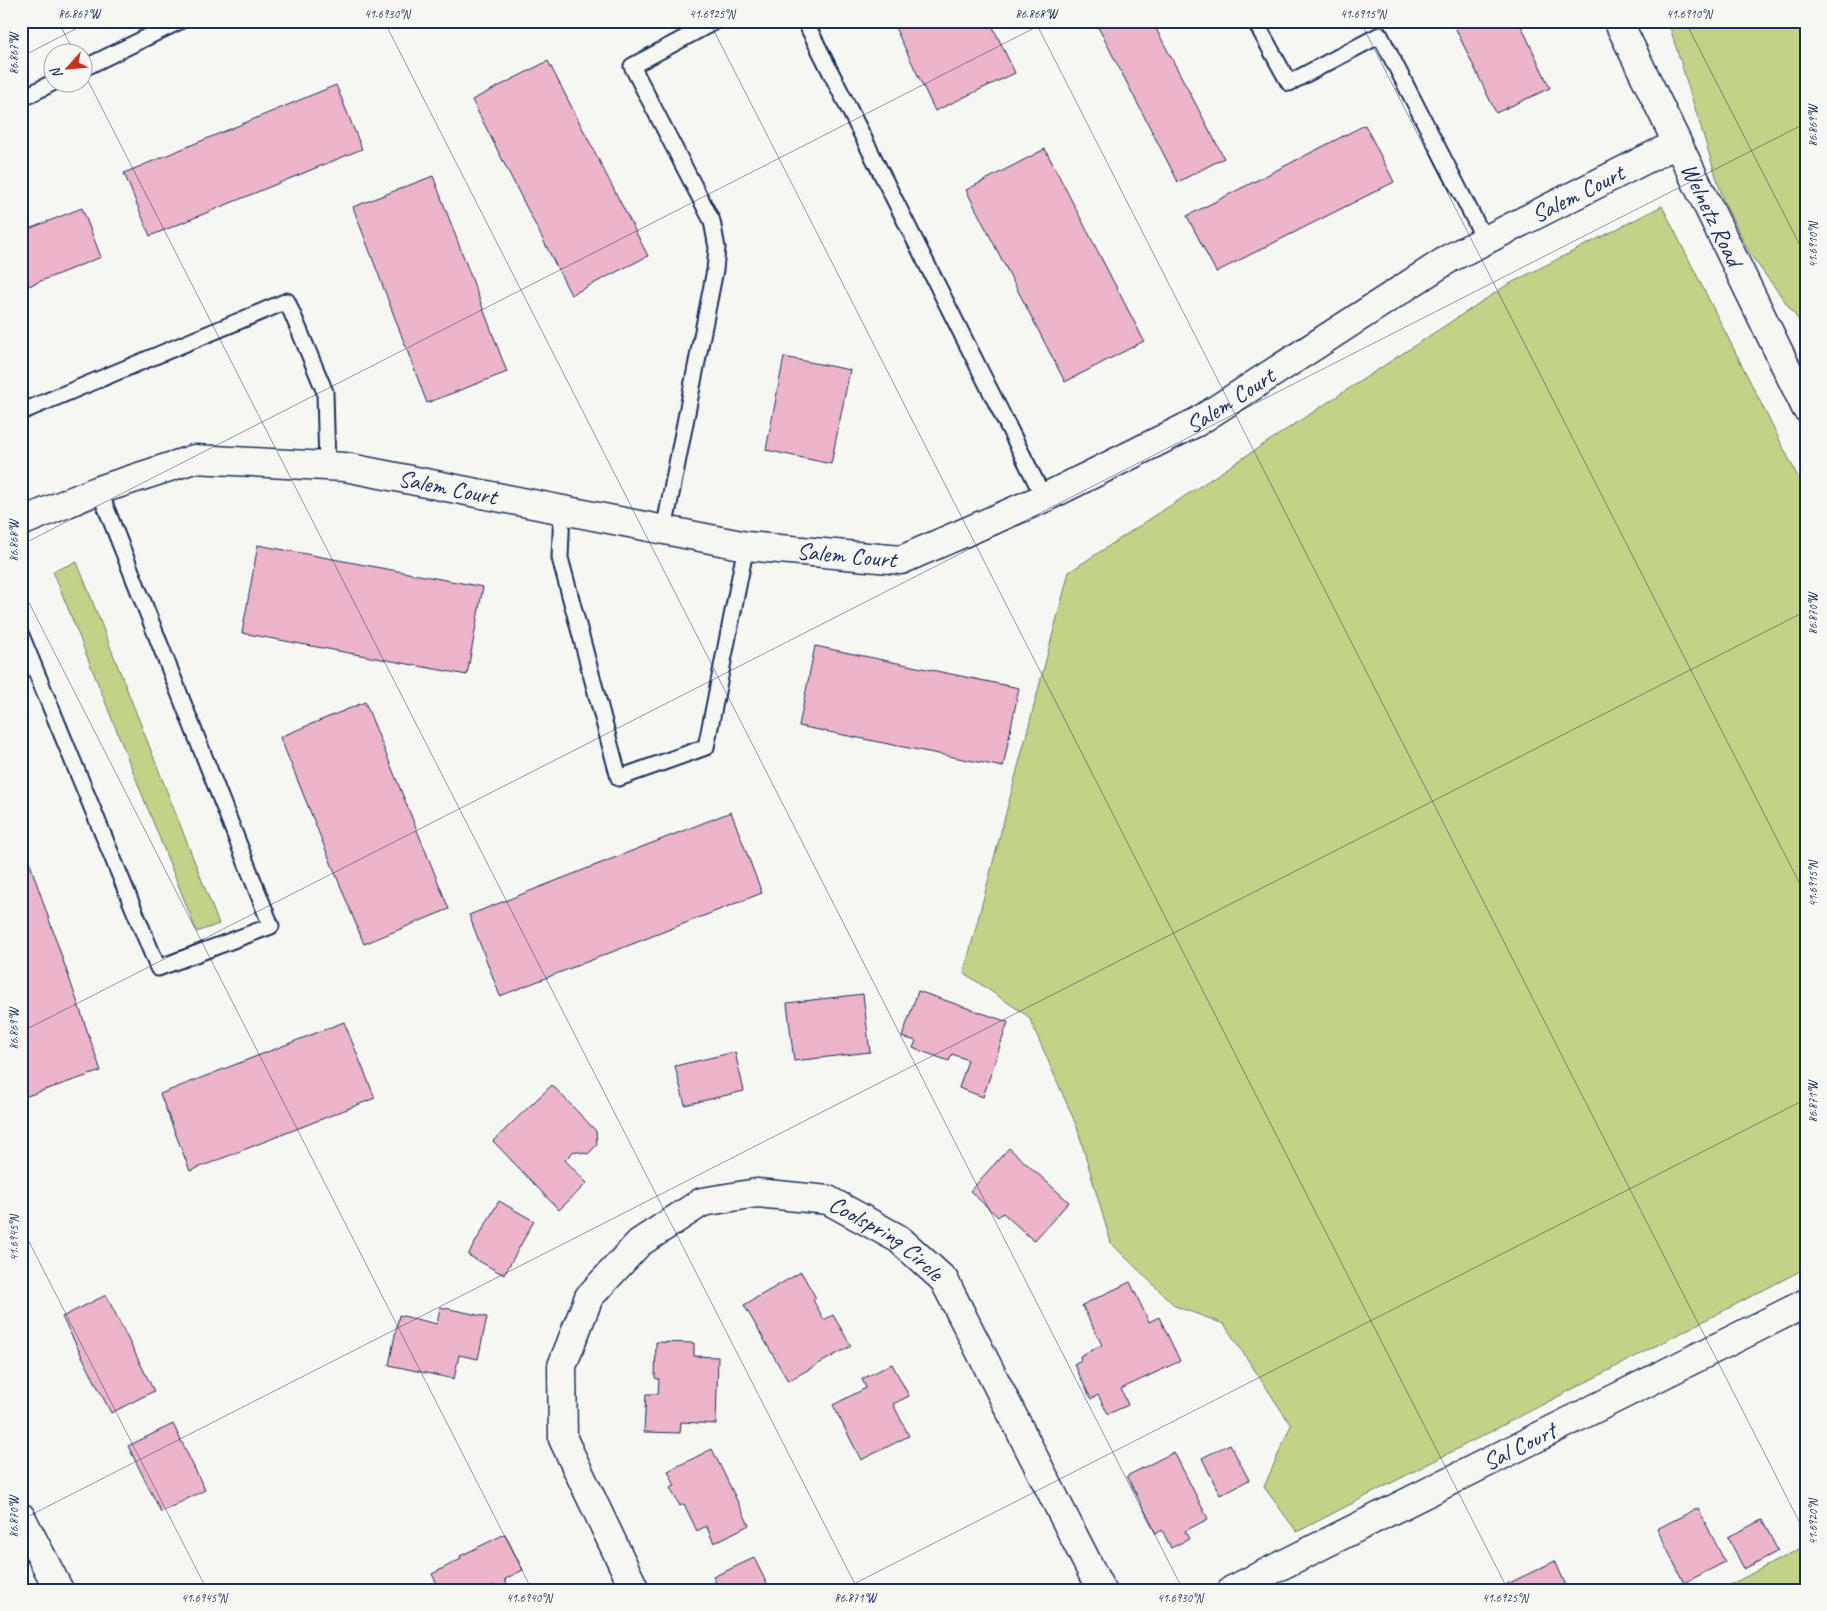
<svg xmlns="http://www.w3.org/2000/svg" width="1827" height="1611" viewBox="0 0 1827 1611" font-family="Caveat,sans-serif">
  <rect width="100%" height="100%" fill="#f6f6f2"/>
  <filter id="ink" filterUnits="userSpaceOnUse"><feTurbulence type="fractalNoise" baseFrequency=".02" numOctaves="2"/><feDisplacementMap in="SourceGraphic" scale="10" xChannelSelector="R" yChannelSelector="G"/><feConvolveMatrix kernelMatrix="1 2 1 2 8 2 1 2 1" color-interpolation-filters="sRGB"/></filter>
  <g filter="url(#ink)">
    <g fill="#c1d286" stroke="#6e8072">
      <polygon points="1668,21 1806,21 1806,330 1750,254 1724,202"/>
      <polygon points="1662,206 1806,493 1806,1268 1297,1532 1264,1487 1291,1425 1224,1324 1175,1306 1111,1243 1077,1127 1029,1017 964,973 1069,572 1507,285"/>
      <polygon points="77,562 219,924 197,932 53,571"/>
      <polygon points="1803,1547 1806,1547 1806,1590 1720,1590"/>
    </g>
    <g fill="#ecb4c9" stroke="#1b2f5e">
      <polygon points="892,21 990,21 1015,73 935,111"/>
      <polygon points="1095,21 1152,21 1224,158 1178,182"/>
      <polygon points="1452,21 1519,21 1550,88 1496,113"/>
      <polygon points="548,61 648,256 571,295 472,100"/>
      <polygon points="336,85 362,149 150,236 124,173"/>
      <polygon points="1365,125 1394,182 1216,272 1187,216"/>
      <polygon points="1045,149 1144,341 1065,382 966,190"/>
      <polygon points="433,176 507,372 427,403 353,207"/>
      <polygon points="82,208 101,257 21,289 21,232"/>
      <polygon points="784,357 850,370 831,464 766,450"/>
      <polygon points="258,545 483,587 467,675 242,633"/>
      <polygon points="815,646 1019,688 1003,767 799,726"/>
      <polygon points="365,702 449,909 364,944 280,737"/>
      <polygon points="731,812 762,893 500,996 469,915"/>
      <polygon points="28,858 101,1071 21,1098 21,860"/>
      <polygon points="918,991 1008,1022 983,1097 959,1088 968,1060 952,1054 949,1061 913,1048 916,1041 902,1037"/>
      <polygon points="863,994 870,1052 794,1061 787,1003"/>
      <polygon points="344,1022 375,1098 190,1171 160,1094"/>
      <polygon points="735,1052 744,1091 685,1105 675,1066"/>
      <polygon points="552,1085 596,1131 597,1145 588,1154 574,1151 565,1160 587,1183 559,1210 493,1141"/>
      <polygon points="1009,1148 1069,1202 1034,1241 1003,1213 998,1217 970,1191"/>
      <polygon points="499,1201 534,1221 504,1275 468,1255"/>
      <polygon points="801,1272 816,1298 813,1300 824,1320 833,1315 851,1346 788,1381 744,1305"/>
      <polygon points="1130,1282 1149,1322 1159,1317 1180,1361 1121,1389 1128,1405 1108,1414 1098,1395 1091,1399 1074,1364 1081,1360 1080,1356 1102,1345 1082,1305"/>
      <polygon points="106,1295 154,1391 111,1413 62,1317"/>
      <polygon points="440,1307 487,1317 478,1359 459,1355 454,1379 389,1365 399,1315 437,1324"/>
      <polygon points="656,1342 694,1343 694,1356 718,1357 716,1424 681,1422 680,1433 644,1432 646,1394 658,1394 659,1379 655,1378"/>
      <polygon points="892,1364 909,1396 893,1404 909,1436 861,1460 833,1405 866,1388 862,1379"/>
      <polygon points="173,1424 205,1490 161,1512 128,1446"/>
      <polygon points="1230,1444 1249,1480 1220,1495 1202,1458"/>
      <polygon points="712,1449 749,1525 714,1543 706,1526 697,1531 684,1504 680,1506 670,1488 675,1486 668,1471"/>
      <polygon points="1174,1452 1208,1519 1185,1531 1189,1539 1171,1548 1162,1530 1156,1534 1127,1476"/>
      <polygon points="1698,1508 1725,1562 1684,1583 1657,1529"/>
      <polygon points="1762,1520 1778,1551 1744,1569 1728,1537"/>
      <polygon points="505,1534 523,1570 505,1579 509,1590 497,1590 494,1585 484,1590 440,1590 432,1574 461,1559 460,1556"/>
      <polygon points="754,1558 770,1590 720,1590 713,1577"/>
      <polygon points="1555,1561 1568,1590 1495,1590"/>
    </g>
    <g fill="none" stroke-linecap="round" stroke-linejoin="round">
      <g stroke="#1b2f5e" stroke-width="19">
        <g id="service">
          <polyline points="805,21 1044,498"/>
          <polyline points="1255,21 1289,83 1380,35 1485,240"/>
          <polyline points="82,69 180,21"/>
          <polyline points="21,99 54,82"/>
          <polyline points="21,412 287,301 325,392 327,466"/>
          <polyline points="562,510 560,558 619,778 706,747 746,546"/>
          <polyline points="664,530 715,270 717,248 712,221 632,66 716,21"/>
          <polyline points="21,635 158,968 271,926 99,490"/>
        </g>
      </g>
      <g stroke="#1b2f5e" stroke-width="31">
        <g id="minor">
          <path id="s1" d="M1618,21L1806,408"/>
          <path id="s2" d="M21,522L99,490L194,459L345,467L746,546L901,560L1044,498L1197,422L1450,258L1676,144"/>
          <path id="s3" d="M635,1590L563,1439L562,1366L589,1297L639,1243L702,1202L757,1193L828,1200L899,1239L944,1280L1101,1590"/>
          <path id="s4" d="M1232,1590L1806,1303"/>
        </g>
      </g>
      <g stroke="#1b2f5e" stroke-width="31">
        <polyline id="tertiary" points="21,1517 59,1590"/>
      </g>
      <use href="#service" stroke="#f6f6f2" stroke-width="15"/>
      <use href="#minor" stroke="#f6f6f2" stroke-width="28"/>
      <use href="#tertiary" stroke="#f6f6f2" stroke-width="28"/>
    </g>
  </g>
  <path fill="none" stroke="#1b2f5e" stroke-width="1" stroke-opacity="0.45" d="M58,21L74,52M384,21L1183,1590M709,21L1508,1590M1035,21L1806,1535M1360,21L1806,896M1685,21L1806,257M21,57L91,21M82,69L858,1590M21,545L1048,21M21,587L532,1590M21,1032L1806,123M21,1226L207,1590M21,1520L1806,611M842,1590L1806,1099M1800,1590L1806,1587"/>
  <g text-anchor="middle" stroke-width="5" stroke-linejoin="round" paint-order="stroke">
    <g font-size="24" fill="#1b2f5e" stroke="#f6f6f2">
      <text dy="8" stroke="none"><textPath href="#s2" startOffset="1671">Salem Court</textPath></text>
      <text dy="8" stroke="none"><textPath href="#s1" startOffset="215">Welnetz Road</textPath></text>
      <text dy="8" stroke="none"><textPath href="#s2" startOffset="1266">Salem Court</textPath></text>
      <text dy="8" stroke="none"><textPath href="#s2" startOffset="440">Salem Court</textPath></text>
      <text dy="8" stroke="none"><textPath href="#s2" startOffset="845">Salem Court</textPath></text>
      <text dy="8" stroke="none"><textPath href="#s3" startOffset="660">Coolspring Circle</textPath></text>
      <text dy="8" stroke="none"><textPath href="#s4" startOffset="321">Sal Court</textPath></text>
    </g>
  </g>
  <rect width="1827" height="1611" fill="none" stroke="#f6f6f2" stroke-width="55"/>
  <g transform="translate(68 68) rotate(243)"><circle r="24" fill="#f6f6f2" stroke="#9ea6b7"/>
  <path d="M0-4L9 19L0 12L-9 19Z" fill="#c8321e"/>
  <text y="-8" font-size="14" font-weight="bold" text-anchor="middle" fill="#1b2f5e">N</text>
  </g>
  <rect x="28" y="28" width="1772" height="1556" fill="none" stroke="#1b2f5e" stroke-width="2"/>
  <g font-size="12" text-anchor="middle" fill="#1b2f5e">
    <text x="79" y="18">86.867°W</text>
    <text x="387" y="18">41.6930°N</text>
    <text x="712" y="18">41.6925°N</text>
    <text x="1036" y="18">86.868°W</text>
    <text x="1363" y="18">41.6915°N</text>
    <text x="1689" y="18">41.6910°N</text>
    <text transform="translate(14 54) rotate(-90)" y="4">86.867°W</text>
    <text transform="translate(1813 126) rotate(-90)" y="4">86.869°W</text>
    <text transform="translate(1813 245) rotate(-90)" y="4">41.6910°N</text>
    <text transform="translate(14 541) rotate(-90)" y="4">86.868°W</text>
    <text transform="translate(1813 614) rotate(-90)" y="4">86.870°W</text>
    <text transform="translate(1813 884) rotate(-90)" y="4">41.6915°N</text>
    <text transform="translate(14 1029) rotate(-90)" y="4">86.869°W</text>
    <text transform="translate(1813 1102) rotate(-90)" y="4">86.871°W</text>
    <text transform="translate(14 1238) rotate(-90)" y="4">41.6945°N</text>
    <text transform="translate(14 1517) rotate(-90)" y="4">86.870°W</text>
    <text transform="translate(1813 1522) rotate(-90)" y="4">41.6920°N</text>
    <text x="204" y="1602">41.6945°N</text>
    <text x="529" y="1602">41.6940°N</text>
    <text x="855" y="1602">86.871°W</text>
    <text x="1180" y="1602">41.6930°N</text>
    <text x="1505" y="1602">41.6925°N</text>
  </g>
</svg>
